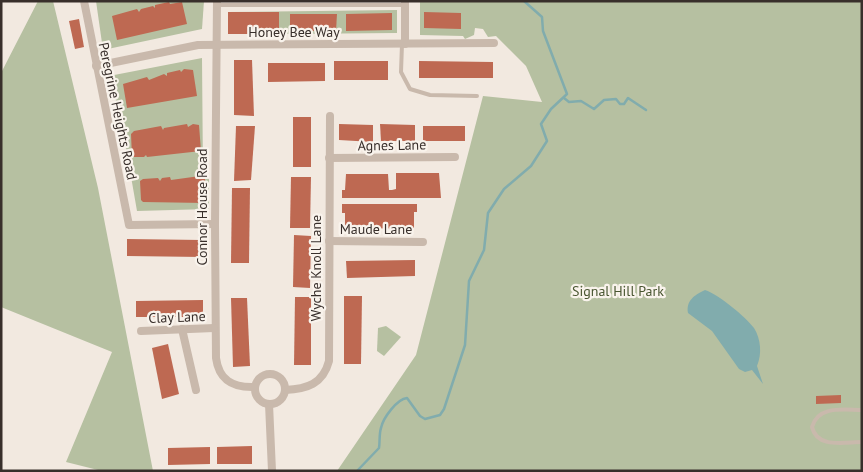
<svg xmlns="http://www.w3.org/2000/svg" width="863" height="472" viewBox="0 0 863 472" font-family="'PT Sans',sans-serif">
  <rect width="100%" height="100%" fill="#f2e9e0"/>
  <g fill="#b6c0a1">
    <polygon points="38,1 53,1 98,188 153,471 102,471 66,462 112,352 1,307 1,73"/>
    <polygon points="96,1 204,1 202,29 103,50"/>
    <polygon points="420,1 862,1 862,471 337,471 416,355 483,96 542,102 526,66 496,36 488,37 483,29 475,28 474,35 465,39 463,36 420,35"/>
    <polygon points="397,10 397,33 286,34 229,32 228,12"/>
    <polygon points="202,58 203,176 209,179 209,209 137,211 121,119 109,76"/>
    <polygon points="386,326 401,337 384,356 377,351 378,328"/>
  </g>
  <path fill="#81acad" d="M705,290C719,295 745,316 754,328C761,339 762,354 757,366L763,384L752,370L745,372L739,369L712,331L688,313C686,301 694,295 705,290Z"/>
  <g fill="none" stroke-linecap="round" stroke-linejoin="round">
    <g stroke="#81acad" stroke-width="2.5">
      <polyline points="564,98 569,102 581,101 594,109 604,100 616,99 620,104 624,104 628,98 646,110"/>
      <path d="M357,471L379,448C380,442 379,434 381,428C383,418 397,399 407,398L420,416L425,419L440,415L444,409L465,345L469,281L484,250L488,213L504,189L531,166L547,141L541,124L551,109L567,94L543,31L542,17L524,1"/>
    </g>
  </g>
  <g fill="#be6952">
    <polygon points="169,2 170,4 182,2 187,24 117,40 112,16 137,9 139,12 141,9 153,6 155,8 155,5"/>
    <rect x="228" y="12" width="51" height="22"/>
    <polygon points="424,12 461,13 461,29 424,28"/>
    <polygon points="392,13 392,30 346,31 346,14"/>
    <polygon points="290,14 337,14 336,31 290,31"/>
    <polygon points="79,19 84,47 75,49 69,21"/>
    <polygon points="234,60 252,60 254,116 234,115"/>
    <rect x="334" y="61" width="54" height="19"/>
    <polygon points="419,61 493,62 493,78 419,78"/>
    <polygon points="268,63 325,63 325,81 268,82"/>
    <polygon points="184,69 193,70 197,96 127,108 123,84 147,77 149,80 164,74 167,76 167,73 180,70 181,72"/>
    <rect x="293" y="117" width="18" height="50"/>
    <polygon points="187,124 188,127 193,124 199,125 201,151 147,157 146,155 144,157 132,157 131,134 134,131 161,126 163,130 164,128"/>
    <polygon points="339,124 373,125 373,142 339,140"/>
    <polygon points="380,124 415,125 415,141 381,141"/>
    <polygon points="236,126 255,126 251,180 234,181"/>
    <rect x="423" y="126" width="42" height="15"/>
    <polygon points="396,173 439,173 441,198 342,198 342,190 345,190 346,174 388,174 389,190 392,190 396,189"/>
    <polygon points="200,176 205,179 205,203 143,202 141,200 140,181 143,179 158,178 160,181 162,178 170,177 171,180"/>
    <polygon points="291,177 311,177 310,228 290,228"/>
    <polygon points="232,188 250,188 249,263 231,263"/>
    <polygon points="342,204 417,204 417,212 414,212 414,228 345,229 345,213 342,213"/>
    <polygon points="294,235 311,236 310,288 293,287"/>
    <polygon points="127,239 202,240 202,257 127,256"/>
    <polygon points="415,260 415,276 347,278 346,261"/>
    <polygon points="344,296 362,296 361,364 344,364"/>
    <polygon points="295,297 311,297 311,365 294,365"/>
    <polygon points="231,298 247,298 250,366 233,367"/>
    <polygon points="203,300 203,317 136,317 136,301"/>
    <polygon points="168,344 179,394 162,399 152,348"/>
    <polygon points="841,395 841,403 816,404 816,396"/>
    <polygon points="252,446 252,464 217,464 217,447"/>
    <polygon points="210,447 210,464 168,465 168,448"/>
  </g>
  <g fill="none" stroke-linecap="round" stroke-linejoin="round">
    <g stroke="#c9b9ac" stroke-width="4">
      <polyline points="217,5 404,5"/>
      <polyline points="402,44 401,72 410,89 430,95 477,96"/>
      <path d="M862,410C844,410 818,405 812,427C817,449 845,442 862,442"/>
    </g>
    <g stroke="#c9b9ac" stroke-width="8">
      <polyline points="84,1 129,225 215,224"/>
      <path d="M217,1L215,224L216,358C219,380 232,388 255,387"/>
      <polyline points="405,1 405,44"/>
      <polyline points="96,66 198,45 494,43"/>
      <polyline points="329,158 455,157"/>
      <polyline points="329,241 423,242"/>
      <polyline points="182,329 196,390"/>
      <polyline points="141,331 214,328"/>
      <circle cx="270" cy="389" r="15"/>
      <path d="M285,390C307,389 323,384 329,361L330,116"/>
      <polyline points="269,404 272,471"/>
    </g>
  </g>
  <g text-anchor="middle" stroke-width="4.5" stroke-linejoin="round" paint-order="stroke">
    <g font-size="14" fill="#382f2b" stroke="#f9f3ec">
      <text x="294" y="37">Honey Bee Way</text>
      <text transform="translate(118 111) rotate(78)" y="5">Peregrine Heights Road</text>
      <text transform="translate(392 145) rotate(-1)" y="5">Agnes Lane</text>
      <text transform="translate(202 207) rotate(-90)" y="5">Connor House Road</text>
      <text x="376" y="234">Maude Lane</text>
      <text transform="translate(316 268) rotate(-90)" y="5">Wyche Knoll Lane</text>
      <text transform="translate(177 317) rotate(-2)" y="5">Clay Lane</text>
    </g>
    <g font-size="14" fill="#485530" stroke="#f9f3ec">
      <text x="618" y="296">Signal Hill Park</text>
    </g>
  </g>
  <rect width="863" height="472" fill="none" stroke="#382f2b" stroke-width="5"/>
</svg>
